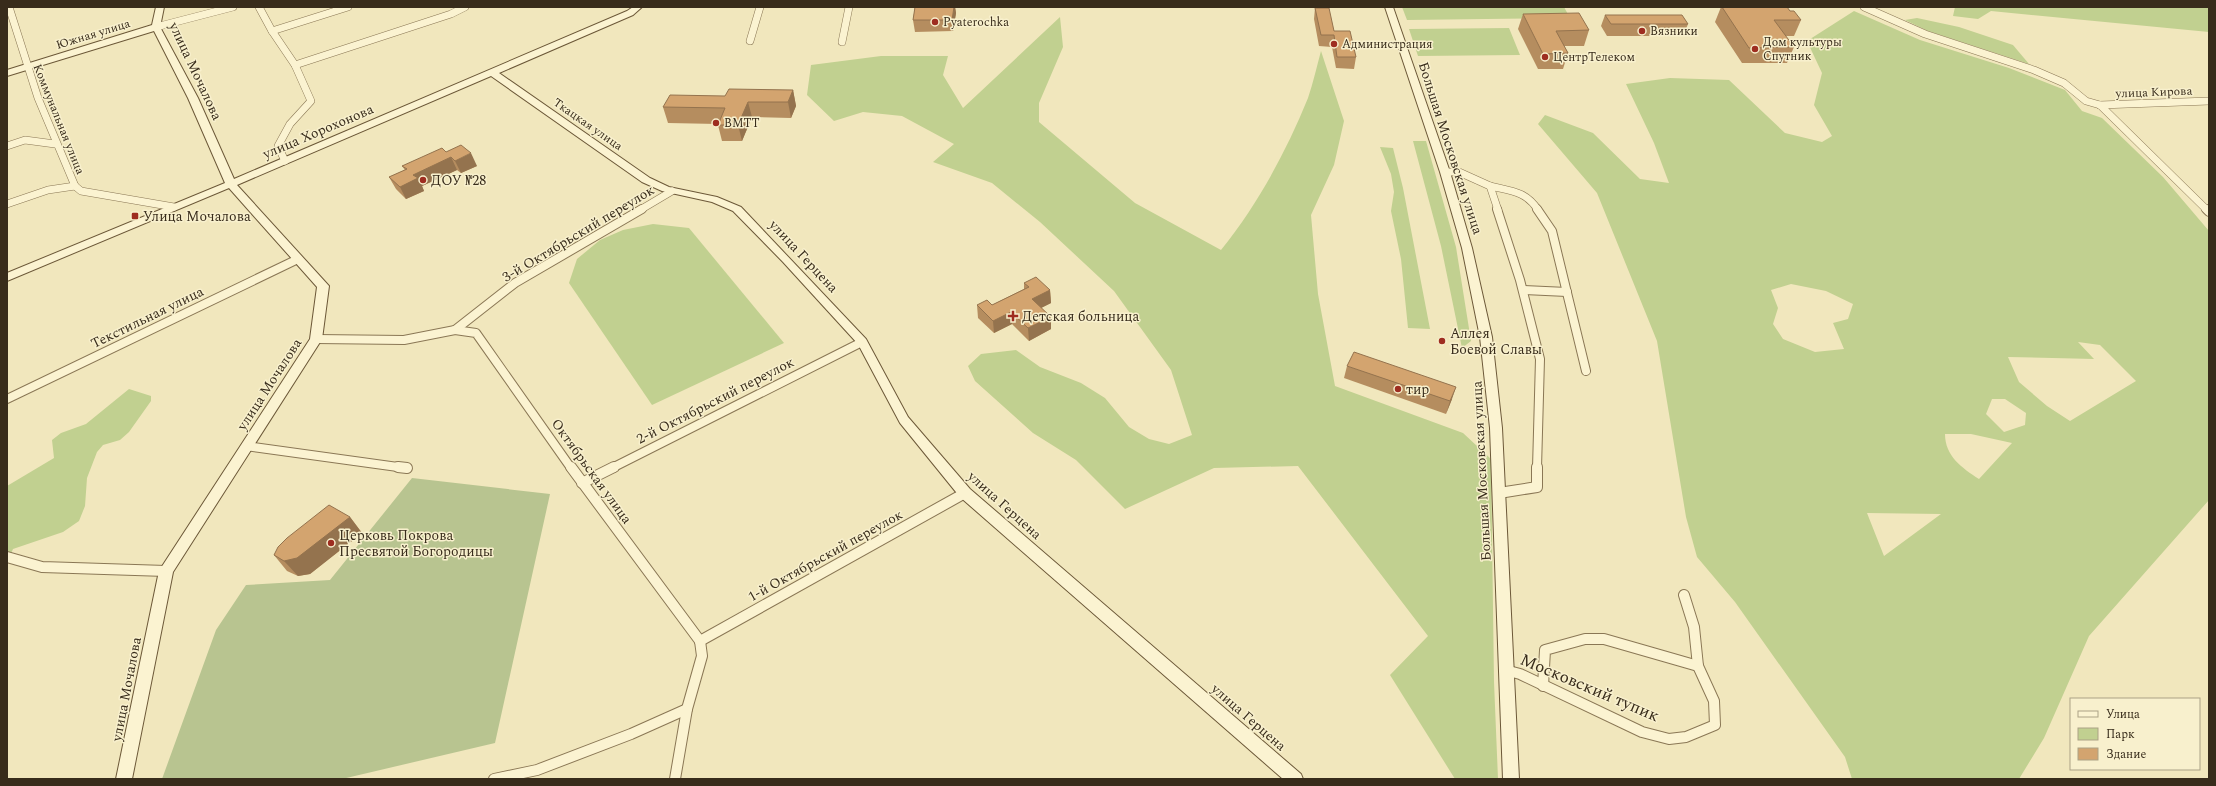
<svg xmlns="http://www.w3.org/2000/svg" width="2216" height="786" viewBox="0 0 2216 786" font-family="Spectral,serif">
  <rect width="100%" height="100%" fill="#f1e7bd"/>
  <g fill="#c1d090" fill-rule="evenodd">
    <polygon points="1402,7 1564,7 1570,18 1407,20"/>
    <polygon points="1955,7 2209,7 2209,32 1991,11 1978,19 1953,16"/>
    <path d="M1854,11L1920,40L2009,68L2065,90L2082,111L2102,118L2163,177L2209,231V500L2089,636L2044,738L2019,779H1852L1845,757L1735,602L1697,557L1686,517L1657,341L1597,193L1538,124L1545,115L1593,133L1640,179L1669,183L1654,143L1626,84L1670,78L1729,80L1785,133L1822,142L1832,136L1814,105L1822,73L1807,41ZM1791,284L1826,291L1853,304L1848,319L1833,323L1844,349L1815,352L1783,339L1773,324L1778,308L1771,290ZM2078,342L2100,345L2136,381L2070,421L2047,406L2019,382L2008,357L2094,359ZM1992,399H2005L2026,413L2025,425L2004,432L1986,414ZM1945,434H1971L2012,443L1979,479C1962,468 1945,456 1945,434ZM1867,513L1941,514L1884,556Z"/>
    <path d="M1060,17L1063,47L1039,103V122L1135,203L1221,250C1258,204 1286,152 1308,98C1313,83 1317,66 1321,51L1344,121L1334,165L1311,215L1318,294L1335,386L1463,433L1491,459L1494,682L1498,779H1455L1390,675L1428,636L1298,466L1214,468L1125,509L1076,460L1033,433L975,381L968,366L981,354L1016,350L1040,367L1081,383L1105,398L1129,427L1149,439L1169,444L1192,435L1171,370L1114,291L1040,222L992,183L933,162L954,144L902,116L863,112L834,121L807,95L811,65L881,56H948L943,75L963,108Z"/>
    <polygon points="1917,18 1959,27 2013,45 2029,64 1928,31 1905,20"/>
    <polygon points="1509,28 1520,55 1418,56 1409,29"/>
    <polygon points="1413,141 1426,141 1456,247 1471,341 1462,348 1441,246"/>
    <polygon points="1380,147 1393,148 1403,188 1430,329 1408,328 1401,259 1391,211 1394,192 1391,174"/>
    <polygon points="653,224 689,228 784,343 652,405 569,283 577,259 600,240 623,230"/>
    <polygon points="129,389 151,396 151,401 129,432 120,440 103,445 97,452 87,478 85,506 79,521 63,532 13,549 7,563 7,486 54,458 52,440 61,433 86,424"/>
  </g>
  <polygon fill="#b8c490" points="412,478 550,494 495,743 342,779 162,779 216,630 246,585 330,580"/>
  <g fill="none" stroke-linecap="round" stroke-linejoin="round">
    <g stroke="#8a7755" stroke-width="8">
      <g id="street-far2">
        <polyline points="9,7 38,98 75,186 81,191 174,207"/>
        <polyline points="259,7 272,31 295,65 311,101 290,124 278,146 285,161"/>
        <polyline points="1864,7 1925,34 2034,70 2064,83 2086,101 2100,105 2207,210"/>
        <polyline points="156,27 233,7"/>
        <polyline points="272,31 348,7"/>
        <polyline points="750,41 760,7"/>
        <polyline points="842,42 849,7"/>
        <polyline points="295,65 451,14 465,7"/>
        <polyline points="2100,105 2209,101"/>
        <polyline points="7,146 25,140 55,144"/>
        <polyline points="1445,172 1459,172 1490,186 1498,210"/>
        <path d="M1490,186C1511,191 1526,191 1538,210"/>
        <polyline points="7,204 48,190 75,186"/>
        <polyline points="640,210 672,191"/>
      </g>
    </g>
    <g stroke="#8a7755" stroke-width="10">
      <g id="street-far1">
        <polyline points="1497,209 1520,280 1540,359 1537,468"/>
        <polyline points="1537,209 1552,231 1586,371"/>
        <polyline points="2206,209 2209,212"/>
        <polyline points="1523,290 1567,292"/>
        <polyline points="455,330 476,333 571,468"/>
        <polyline points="316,339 404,340 455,330 515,283 642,209"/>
        <polyline points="7,399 298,259"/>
        <polyline points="246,446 405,468"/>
        <polyline points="612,468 862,342"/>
      </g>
    </g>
    <g stroke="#8a7755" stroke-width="12">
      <g id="street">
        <polyline points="398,467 407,468"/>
        <polyline points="571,467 700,641"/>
        <polyline points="582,483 614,467"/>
        <polyline points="1499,493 1537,487 1537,467"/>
        <polyline points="7,557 42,567 166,571"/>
        <polyline points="700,641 965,493"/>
        <polyline points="1505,670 1520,674 1642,732 1669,739 1686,737 1715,725 1714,701 1698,666 1694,627 1684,595"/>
        <polyline points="1543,686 1545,650 1585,639 1604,639 1698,666"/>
        <polyline points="494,779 537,770 631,734 687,709"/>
        <polyline points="675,779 687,709 702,656 700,641"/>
      </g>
    </g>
    <g stroke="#6c5838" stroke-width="2">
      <g id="secondary">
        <polygon points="156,7 164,7 160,27 198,98 234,179 627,11 633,7 642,7 633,15 499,73 650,178 669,187 717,197 741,207 866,339 908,417 970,489 1301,774 1303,779 1283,779 960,497 900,423 858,344 783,262 733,211 712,202 662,191 642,182 491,76 237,185 329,286 322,339 173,572 132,779 116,779 159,571 310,339 317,287 229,188 7,281 7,273 225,183 188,98 154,31 7,76 7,70 152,25"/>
        <polygon points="1385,7 1393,7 1450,172 1472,248 1492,337 1502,428 1519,779 1503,779 1490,428 1480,337 1462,248 1440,172"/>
      </g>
    </g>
    <use href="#street-far2" stroke="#fbf3d1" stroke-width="7"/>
    <use href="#street-far1" stroke="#fbf3d1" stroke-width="8"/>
    <use href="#street" stroke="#fbf3d1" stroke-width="10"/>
    <use href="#secondary" fill="#fbf3d1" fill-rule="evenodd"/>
  </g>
  <g fill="#b58d5f">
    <polygon points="915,7 955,7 956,13 953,31 915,32 913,20"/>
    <polygon points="1721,7 1787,7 1790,11 1801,20 1794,36 1785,36 1794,47 1787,63 1742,63 1715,22"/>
    <polygon points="1315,8 1356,57 1354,69 1336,68 1332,47 1319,46 1314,19"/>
    <polygon points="1523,14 1589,30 1584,46 1564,46 1568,53 1563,69 1538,69 1518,29"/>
    <polygon points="1605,15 1688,24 1683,36 1607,36 1601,26"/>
    <polygon points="793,90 796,106 791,118 752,117 742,141 722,141 718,125 718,124 668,123 663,107 725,96"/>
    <polygon points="446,152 477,166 461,173 457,170 422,186 424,191 406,199 396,189 389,177 405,170 402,166"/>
    <polygon points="1024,283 1050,290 1051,303 1041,308 1051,317 1051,329 1029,341 1012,324 994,333 978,318 977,305 992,305 1024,289"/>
    <polygon points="1347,366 1452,399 1446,414 1344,378"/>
    <polygon points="350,517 362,533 310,574 298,576 287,571 274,555"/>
  </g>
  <g fill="#94734e">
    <polygon points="954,7 955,7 956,13 953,31 952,20"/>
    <polygon points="793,90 796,106 791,118 788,102"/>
    <polygon points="748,102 752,117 742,141 738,125"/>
    <polygon points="471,153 477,166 461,173 455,161"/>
    <polygon points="451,157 457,170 422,186 424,191 406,199 400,187 413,175"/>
    <polygon points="1050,290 1051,303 1033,312 1032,299"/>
    <polygon points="1011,312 1012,324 994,333 993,321"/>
    <polygon points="1051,317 1051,329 1029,341 1028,328"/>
    <polygon points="1456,387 1452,399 1446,414 1450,401"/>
    <polygon points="350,517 362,533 310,574 298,576 284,561"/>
  </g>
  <g fill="#d3a46f" stroke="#94734e">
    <polygon points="915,7 954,7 952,20 913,20"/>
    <polygon points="1722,7 1787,7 1790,11 1794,11 1801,20 1774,20 1794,47 1749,48"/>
    <polygon points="1315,8 1329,8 1334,31 1350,31 1356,57 1337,57 1334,35 1321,35"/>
    <polygon points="1579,13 1589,30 1556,31 1568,53 1543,54 1523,14"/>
    <polygon points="1605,15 1682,15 1688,24 1611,24"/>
    <polygon points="729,89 793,90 788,102 748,102 738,125 718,125 725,108 663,107 670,95 725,96"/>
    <polygon points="461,145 471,153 455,161 451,157 413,175 418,178 400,187 389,177 407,169 402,166 442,148 446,152"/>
    <polygon points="1036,277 1050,290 1032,299 1051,317 1028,328 1011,312 993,321 977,305 987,300 992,305 1029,287 1024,283"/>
    <polygon points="1354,352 1456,387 1450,401 1347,366"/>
    <polygon points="329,505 350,517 297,558 284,561 274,555 278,547 287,538"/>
  </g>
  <g fill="#9e2d20" stroke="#f8f0cd" stroke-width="1.5">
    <circle cx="935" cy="22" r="4"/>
    <circle cx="1642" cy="31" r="4"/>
    <circle cx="1334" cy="44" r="4"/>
    <circle cx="1755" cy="49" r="4"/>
    <circle cx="1545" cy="57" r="4"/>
    <circle cx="716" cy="123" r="4"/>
    <circle cx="423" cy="180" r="4"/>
    <rect x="131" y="212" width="8" height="8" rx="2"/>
    <path d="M1011 310h4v4h4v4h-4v4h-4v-4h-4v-4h4z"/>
    <circle cx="1442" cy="341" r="4"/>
    <circle cx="1398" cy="389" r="4"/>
    <circle cx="331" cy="543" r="4"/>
  </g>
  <g text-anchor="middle" stroke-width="3" stroke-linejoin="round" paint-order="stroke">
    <g font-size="12" fill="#382c1b" stroke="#f8f0cd" text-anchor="start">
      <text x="943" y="26">Pyaterochka</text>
      <text x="1650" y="35">Вязники</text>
      <text x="1763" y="46">Дом культуры<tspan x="1763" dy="14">Спутник</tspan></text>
      <text x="1342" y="48">Администрация</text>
      <text x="1553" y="61">ЦентрТелеком</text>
      <text x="724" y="127">ВМТТ</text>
    </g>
    <g font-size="12" fill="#382c1b" stroke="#f8f0cd">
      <text transform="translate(93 34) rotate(-17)" y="4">Южная улица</text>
      <text transform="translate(2154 92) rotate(-2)" y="4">улица Кирова</text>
      <text transform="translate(59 119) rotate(68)" y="4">Коммунальная улица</text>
      <text transform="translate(588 124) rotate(35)" y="4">Ткацкая улица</text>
    </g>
    <g font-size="14" fill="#382c1b" stroke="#f8f0cd">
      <text transform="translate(196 71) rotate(65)" y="5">улица Мочалова</text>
      <text transform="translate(318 131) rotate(-23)" y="5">улица Хорохонова</text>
      <text transform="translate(1451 148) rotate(72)" y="5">Большая Московская улица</text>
      <text transform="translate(578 233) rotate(-31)" y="5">3-й Октябрьский переулок</text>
      <text transform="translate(804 256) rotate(47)" y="5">улица Герцена</text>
      <text transform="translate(147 317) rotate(-26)" y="5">Текстильная улица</text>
      <text transform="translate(269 384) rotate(-57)" y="5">улица Мочалова</text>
      <text transform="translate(715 400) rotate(-27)" y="5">2-й Октябрьский переулок</text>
      <text transform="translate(592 471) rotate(54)" y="5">Октябрьская улица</text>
      <text transform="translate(1481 471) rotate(-93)" y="5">Большая Московская улица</text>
      <text transform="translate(1005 505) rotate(42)" y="5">улица Герцена</text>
      <text transform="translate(825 555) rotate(-29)" y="5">1-й Октябрьский переулок</text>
      <text transform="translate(126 689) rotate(-79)" y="5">улица Мочалова</text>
      <text transform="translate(1249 717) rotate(41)" y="5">улица Герцена</text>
    </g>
    <g font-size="14" fill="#382c1b" stroke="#f8f0cd" text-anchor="start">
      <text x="431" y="185">ДОУ №28</text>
      <text x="143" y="221">Улица Мочалова</text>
      <text x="1022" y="321">Детская больница</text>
      <text x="1450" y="338">Аллея<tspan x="1450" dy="16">Боевой Славы</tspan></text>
      <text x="1406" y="394">тир</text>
      <text x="339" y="540">Церковь Покрова<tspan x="339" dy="16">Пресвятой Богородицы</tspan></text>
    </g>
    <g font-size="17" fill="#382c1b" stroke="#f8f0cd">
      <text transform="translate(1590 687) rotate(23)" y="6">Московский тупик</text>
    </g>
  </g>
  <rect width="2216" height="786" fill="none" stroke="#382c1b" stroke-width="16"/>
  <rect x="2070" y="698" width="130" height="72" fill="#f8f0cd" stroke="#aba286"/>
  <rect x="2078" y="711" width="20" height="6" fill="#fbf3d1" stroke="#aba286"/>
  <text x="2106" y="718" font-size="12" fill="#382c1b">Улица</text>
  <rect x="2078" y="728" width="20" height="12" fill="#c1d090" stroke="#aba286"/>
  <text x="2106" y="738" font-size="12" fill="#382c1b">Парк</text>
  <rect x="2078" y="748" width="20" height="12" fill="#d3a46f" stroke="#aba286"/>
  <text x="2106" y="758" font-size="12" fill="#382c1b">Здание</text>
</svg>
